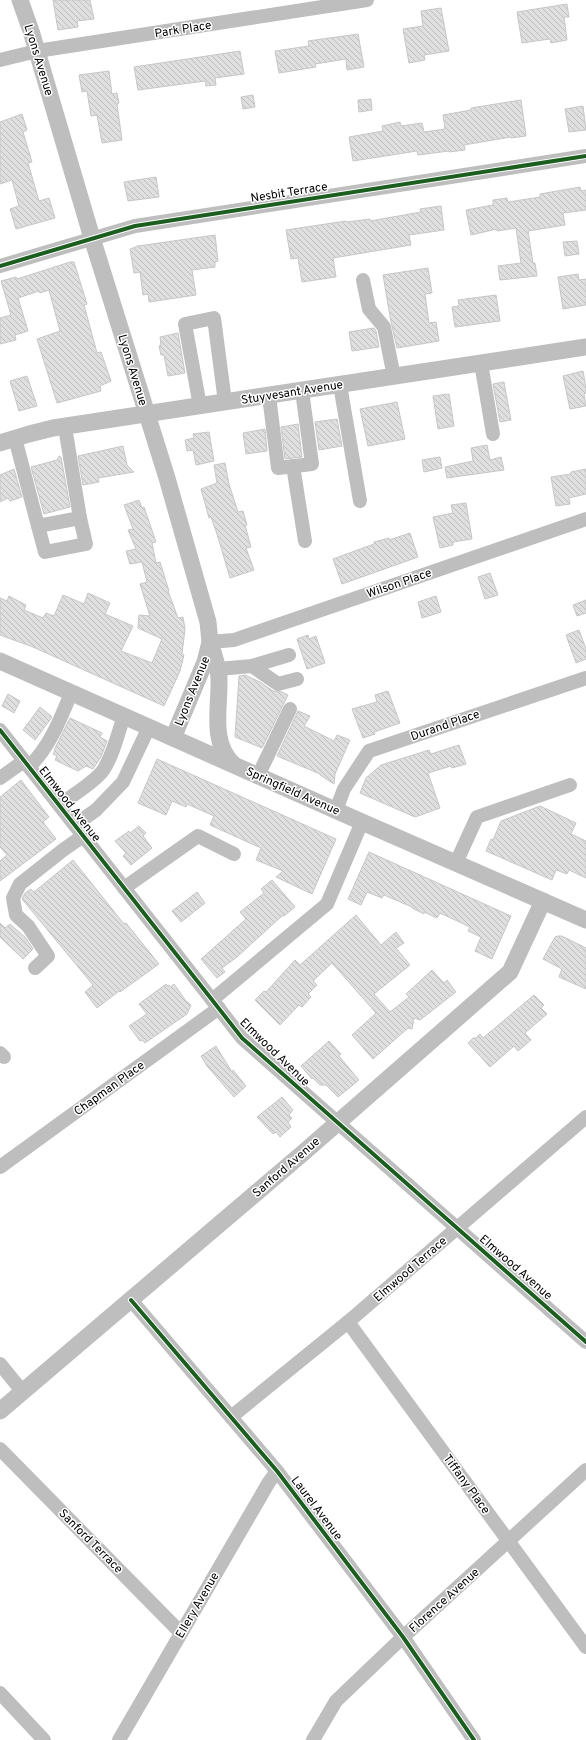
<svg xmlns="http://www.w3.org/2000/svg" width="586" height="1740" viewBox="0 0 586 1740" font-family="Overpass,sans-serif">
  <defs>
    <pattern id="building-back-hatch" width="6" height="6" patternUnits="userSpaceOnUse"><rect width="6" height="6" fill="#dfdfdf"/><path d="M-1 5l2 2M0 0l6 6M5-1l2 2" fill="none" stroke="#bebebe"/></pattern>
  </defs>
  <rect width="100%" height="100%" fill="#fff"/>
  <g fill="url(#building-back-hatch)" stroke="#c7c7c7">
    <polygon points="53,0 90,0 94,19 77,21 78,27 58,30"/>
    <polygon points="567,4 569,17 564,17 567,40 551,43 550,39 522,43 517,12"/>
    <polygon points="441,8 449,51 424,55 425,60 409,63 403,29 423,26 421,11"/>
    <polygon points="358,34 364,67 347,70 346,59 315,64 316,67 279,73 275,51 309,46 308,41"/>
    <polygon points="240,51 244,74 215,78 216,85 206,86 205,81 138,90 134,67"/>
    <polygon points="109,71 112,94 117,93 119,103 117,104 122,140 102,143 97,115 91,116 87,91 82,92 79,75"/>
    <polygon points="253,95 255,107 243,109 241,97"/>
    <polygon points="371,99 372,110 359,112 358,100"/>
    <polygon points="521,100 526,136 511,138 511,137 464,145 465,150 449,152 449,151 418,155 417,151 353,161 349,137 383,131 382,126 400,122 401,126 422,123 424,132 445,129 443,115 471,110 471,108"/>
    <polygon points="583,106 586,130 569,132 565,109"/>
    <polygon points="22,114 27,130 23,132 32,162 28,163 39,201 49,198 55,218 16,229 10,209 19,206 12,180 0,184 0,122"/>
    <polygon points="156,177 159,197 128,201 124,182"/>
    <polygon points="580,187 581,191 586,190 586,210 563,213 565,225 528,231 533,263 535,263 537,276 500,280 498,266 521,263 516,228 497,231 497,229 471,235 466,210 493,205 493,200 507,198 508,202 540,197 540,194"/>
    <polygon points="441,206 444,230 409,235 411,245 333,258 336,277 302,282 298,258 291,259 286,230 346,221 347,222 370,219 370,221 421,212 420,209"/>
    <polygon points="215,235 218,261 215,262 215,267 192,270 196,295 149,302 148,294 143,295 140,272 134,273 130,249 138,246"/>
    <polygon points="577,241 579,254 565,256 563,242"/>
    <polygon points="70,262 74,262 87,304 84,305 97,353 101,352 111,381 100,386 101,391 57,403 37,339 60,331 49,290 40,293 39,291 18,298 28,331 15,335 16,340 0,344 0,318 11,315 1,281 16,277 17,279"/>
    <polygon points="428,268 432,293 425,294 429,323 436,322 439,341 397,348 391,322 383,275"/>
    <polygon points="578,274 579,280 586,279 586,305 563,309 558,277"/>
    <polygon points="496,295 500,321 455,327 452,307 459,306 458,300"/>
    <polygon points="374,328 376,331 379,347 352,351 349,332"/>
    <polygon points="178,333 185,373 168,376 164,355 161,355 159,346 161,345 160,337"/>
    <polygon points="583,371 586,387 586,393 584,394 586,406 570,409 563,376"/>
    <polygon points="27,376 37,406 19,411 10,381"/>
    <polygon points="504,382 511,420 500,422 493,384"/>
    <polygon points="449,394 454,426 438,429 433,396"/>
    <polygon points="397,402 405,439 368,446 360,409"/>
    <polygon points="337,419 342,446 319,450 315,422"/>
    <polygon points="298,424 302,457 285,459 281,427"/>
    <polygon points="265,429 267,451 246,454 243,433"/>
    <polygon points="209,432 214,461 196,465 193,450 187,451 185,440 194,438 193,434"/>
    <polygon points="487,445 490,460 501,457 504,470 447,478 445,467 473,461 471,448"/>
    <polygon points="123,446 127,465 134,472 98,478 99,482 83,485 78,456"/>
    <polygon points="59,456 61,457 70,507 44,514 31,467 57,460"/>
    <polygon points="440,457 442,468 424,472 422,460"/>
    <polygon points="225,463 229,484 238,512 243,511 247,525 245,525 251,547 246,548 254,570 230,578 217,534 211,517 209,518 201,489 217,483 214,465"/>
    <polygon points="14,469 22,497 10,501 8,498 0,502 0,475"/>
    <polygon points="586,469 586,494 569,498 570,504 556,506 551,477 571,474 571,472"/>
    <polygon points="139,500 142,508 144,507 156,542 152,543 156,563 160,562 169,591 168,591 178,618 183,617 185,629 182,654 184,655 180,671 164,706 33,647 0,635 0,598 7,601 9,596 26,605 24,610 43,618 46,613 54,616 63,595 84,604 88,593 110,603 105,614 133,626 121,651 152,663 162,639 138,628 139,615 150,616 140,584 147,582 142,562 130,564 126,551 136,549 128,530 133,529 124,505"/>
    <polygon points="466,503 472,539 453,542 453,545 440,548 433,517 453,513 451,505"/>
    <polygon points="410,533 418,557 342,584 333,559 374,544 374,542 389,538 389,540"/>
    <polygon points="490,573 498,595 485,599 478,577"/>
    <polygon points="436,596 441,612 422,618 418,602"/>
    <polygon points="586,600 586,613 577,616 573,605"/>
    <polygon points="579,630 586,649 586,659 576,663 566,635"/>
    <polygon points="308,635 309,639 316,636 325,663 307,669 297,639"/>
    <polygon points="245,675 260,682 273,691 282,692 288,695 262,748 235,737 239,676"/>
    <polygon points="388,691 400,723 374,732 375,734 363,738 352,709 377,702 375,695"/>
    <polygon points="8,694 20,701 14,713 2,706"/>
    <polygon points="40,707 52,717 35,740 23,730"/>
    <polygon points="298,711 310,716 304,726 334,741 337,735 350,740 335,774 334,784 320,775 320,774 277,756"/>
    <polygon points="70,718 102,733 100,737 107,741 101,757 93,769 86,766 78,771 55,760 57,756 53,754 55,750 54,750"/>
    <polygon points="459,745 466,764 452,768 451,766 428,773 440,808 415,817 360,793 366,778 381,765 429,750 431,754"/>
    <polygon points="157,759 336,839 312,894 276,877 283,871 256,860 261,848 210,825 214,816 187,804 186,807 172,801 166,815 138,803"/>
    <polygon points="21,780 49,817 43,822 56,839 0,881 0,861 7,855 0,847 0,797"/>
    <polygon points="540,806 576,823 571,834 586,841 586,878 569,870 567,874 556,870 552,880 486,851 491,839 493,840 501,821"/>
    <polygon points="139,826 146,833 143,836 152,848 131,865 123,856 126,853 115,841 129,831 130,833"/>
    <polygon points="369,852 511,916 492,959 475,951 481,937 468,931 470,927 440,913 437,918 424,912 424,914 412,908 412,907 384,895 382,898 367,892 361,905 348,899"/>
    <polygon points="73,860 124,924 126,923 159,964 120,992 119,991 97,1008 85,992 93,985 22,899 25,893 31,889 34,892"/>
    <polygon points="272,880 295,907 284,916 283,915 237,957 222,968 225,972 217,978 201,959 246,919 240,912 264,893 261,889"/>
    <polygon points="197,892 205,903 181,922 172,911"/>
    <polygon points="356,915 381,945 396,932 404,943 396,948 410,965 374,994 390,1012 409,997 406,994 432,970 444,983 447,980 456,992 420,1020 414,1018 412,1029 408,1028 373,1059 352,1035 376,1013 332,963 313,981 317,985 308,994 311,997 302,1007 299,1005 280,1025 255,1000 264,991 266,992 295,960 300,965"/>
    <polygon points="0,923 5,928 10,924 26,938 33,949 23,959 0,937"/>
    <polygon points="558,936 562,936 586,948 586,989 559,977 562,969 543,959 555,937"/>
    <polygon points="166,984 167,986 169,985 170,987 174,984 186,1001 191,1005 187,1014 145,1043 142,1040 140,1041 129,1026 147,1014 139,1004"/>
    <polygon points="534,995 544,1005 541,1008 547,1014 525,1033 531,1040 518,1051 514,1046 490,1067 468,1043 473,1038 476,1038 480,1034 483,1038"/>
    <polygon points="329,1041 341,1054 339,1056 359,1080 338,1097 326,1085 320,1085 313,1078 312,1079 301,1066"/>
    <polygon points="216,1046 232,1072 233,1070 246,1086 234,1097 207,1066 201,1056"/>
    <polygon points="282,1097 293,1110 289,1115 292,1118 288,1122 291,1127 280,1137 276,1132 273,1134 257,1117"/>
  </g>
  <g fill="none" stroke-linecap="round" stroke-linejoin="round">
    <g stroke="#bebebe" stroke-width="14">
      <polyline points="0,60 37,51 367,0"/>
      <polyline points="0,266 135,226 586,156"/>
      <polyline points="363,280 369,309 384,327 394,377"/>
      <polyline points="481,363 493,434"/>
      <polyline points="340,385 360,501"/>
      <polyline points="269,396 278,468 312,464 302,391"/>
      <polyline points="200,406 185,324 214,318 225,402"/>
      <polyline points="15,438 38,526 80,518 65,427"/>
      <polyline points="293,466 305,541"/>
      <polyline points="38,526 45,552 86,544 80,518"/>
      <polyline points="210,642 234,640 586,519"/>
      <polyline points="252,666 278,684 297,679"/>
      <polyline points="218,669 252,666 289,655"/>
      <polyline points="0,730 242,1038 586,1342"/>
      <path d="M29,767C50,746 60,720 71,693"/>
      <polyline points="258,776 290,709"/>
      <polyline points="0,778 24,761"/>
      <path d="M59,805C73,795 89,786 101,773C112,760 118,733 124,716"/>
      <polyline points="336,810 344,789 369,751 586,678"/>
      <polyline points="75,825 96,810 123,782 149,727"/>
      <polyline points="456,863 477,817 570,785"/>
      <polyline points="124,888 198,836 234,854"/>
      <polyline points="35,968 48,956 28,926 16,915 13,898 20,884 63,850 83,836"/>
      <polyline points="212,1000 327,904 362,822"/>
      <polyline points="0,1053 4,1057"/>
      <polyline points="0,1167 219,1008"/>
      <polyline points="131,1300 277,1471 403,1637 474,1740"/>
      <polyline points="348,1322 586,1647"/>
      <polyline points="0,1364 22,1391"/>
      <polyline points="231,1417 348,1322 586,1117"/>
      <polyline points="0,1449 181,1633"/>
      <polyline points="0,1693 44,1740"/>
      <polyline points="119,1740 269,1482 277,1471"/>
      <polyline points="313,1740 336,1701 403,1637 586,1470"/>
    </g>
    <g stroke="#bebebe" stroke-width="17">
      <polyline points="20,0 31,31 92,238 167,478 208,622 210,642 205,662 173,738"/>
      <polyline points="0,443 29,434 53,428 586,347"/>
      <path d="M210,642L218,669L219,678C220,707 210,742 233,764"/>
      <polyline points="0,661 362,822 586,920"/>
      <polyline points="0,1411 303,1153 510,972 543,901"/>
    </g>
    <g stroke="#fff" stroke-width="6">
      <g id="cycleway">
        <polyline points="0,266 135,226 586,156"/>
        <polyline points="0,730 242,1038 586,1342"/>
        <polyline points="131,1300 277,1471 403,1637 474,1740"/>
      </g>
    </g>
    <use href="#cycleway" stroke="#1b5e20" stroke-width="4"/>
  </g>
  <g text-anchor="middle" stroke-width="3" stroke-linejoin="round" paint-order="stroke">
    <g font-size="12" fill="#000" stroke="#fff">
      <text transform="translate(183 29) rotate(-9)" y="4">Park Place</text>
      <text transform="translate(39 60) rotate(73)" y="4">Lyons Avenue</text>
      <text transform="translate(289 192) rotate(-9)" y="4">Nesbit Terrace</text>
      <text transform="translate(133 370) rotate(73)" y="4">Lyons Avenue</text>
      <text transform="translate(292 392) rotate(-9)" y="4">Stuyvesant Avenue</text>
      <text transform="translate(399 583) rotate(-19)" y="4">Wilson Place</text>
      <text transform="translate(192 691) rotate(-68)" y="4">Lyons Avenue</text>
      <text transform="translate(445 725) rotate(-19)" y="4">Durand Place</text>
      <text transform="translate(293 791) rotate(24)" y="4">Springfield Avenue</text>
      <text transform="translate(70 804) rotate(52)" y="4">Elmwood Avenue</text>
      <text transform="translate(275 1052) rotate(44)" y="4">Elmwood Avenue</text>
      <text transform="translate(109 1088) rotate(-36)" y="4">Chapman Place</text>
      <text transform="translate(286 1167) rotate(-41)" y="4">Sanford Avenue</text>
      <text transform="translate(516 1267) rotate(41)" y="4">Elmwood Avenue</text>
      <text transform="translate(410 1269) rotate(-41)" y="4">Elmwood Terrace</text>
      <text transform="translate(467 1484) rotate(54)" y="4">Tiffany Place</text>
      <text transform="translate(317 1508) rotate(53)" y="4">Laurel Avenue</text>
      <text transform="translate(91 1541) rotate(45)" y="4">Sanford Terrace</text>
      <text transform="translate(444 1600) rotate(-42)" y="4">Florence Avenue</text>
      <text transform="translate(197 1605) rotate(-60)" y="4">Ellery Avenue</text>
    </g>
  </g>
</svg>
